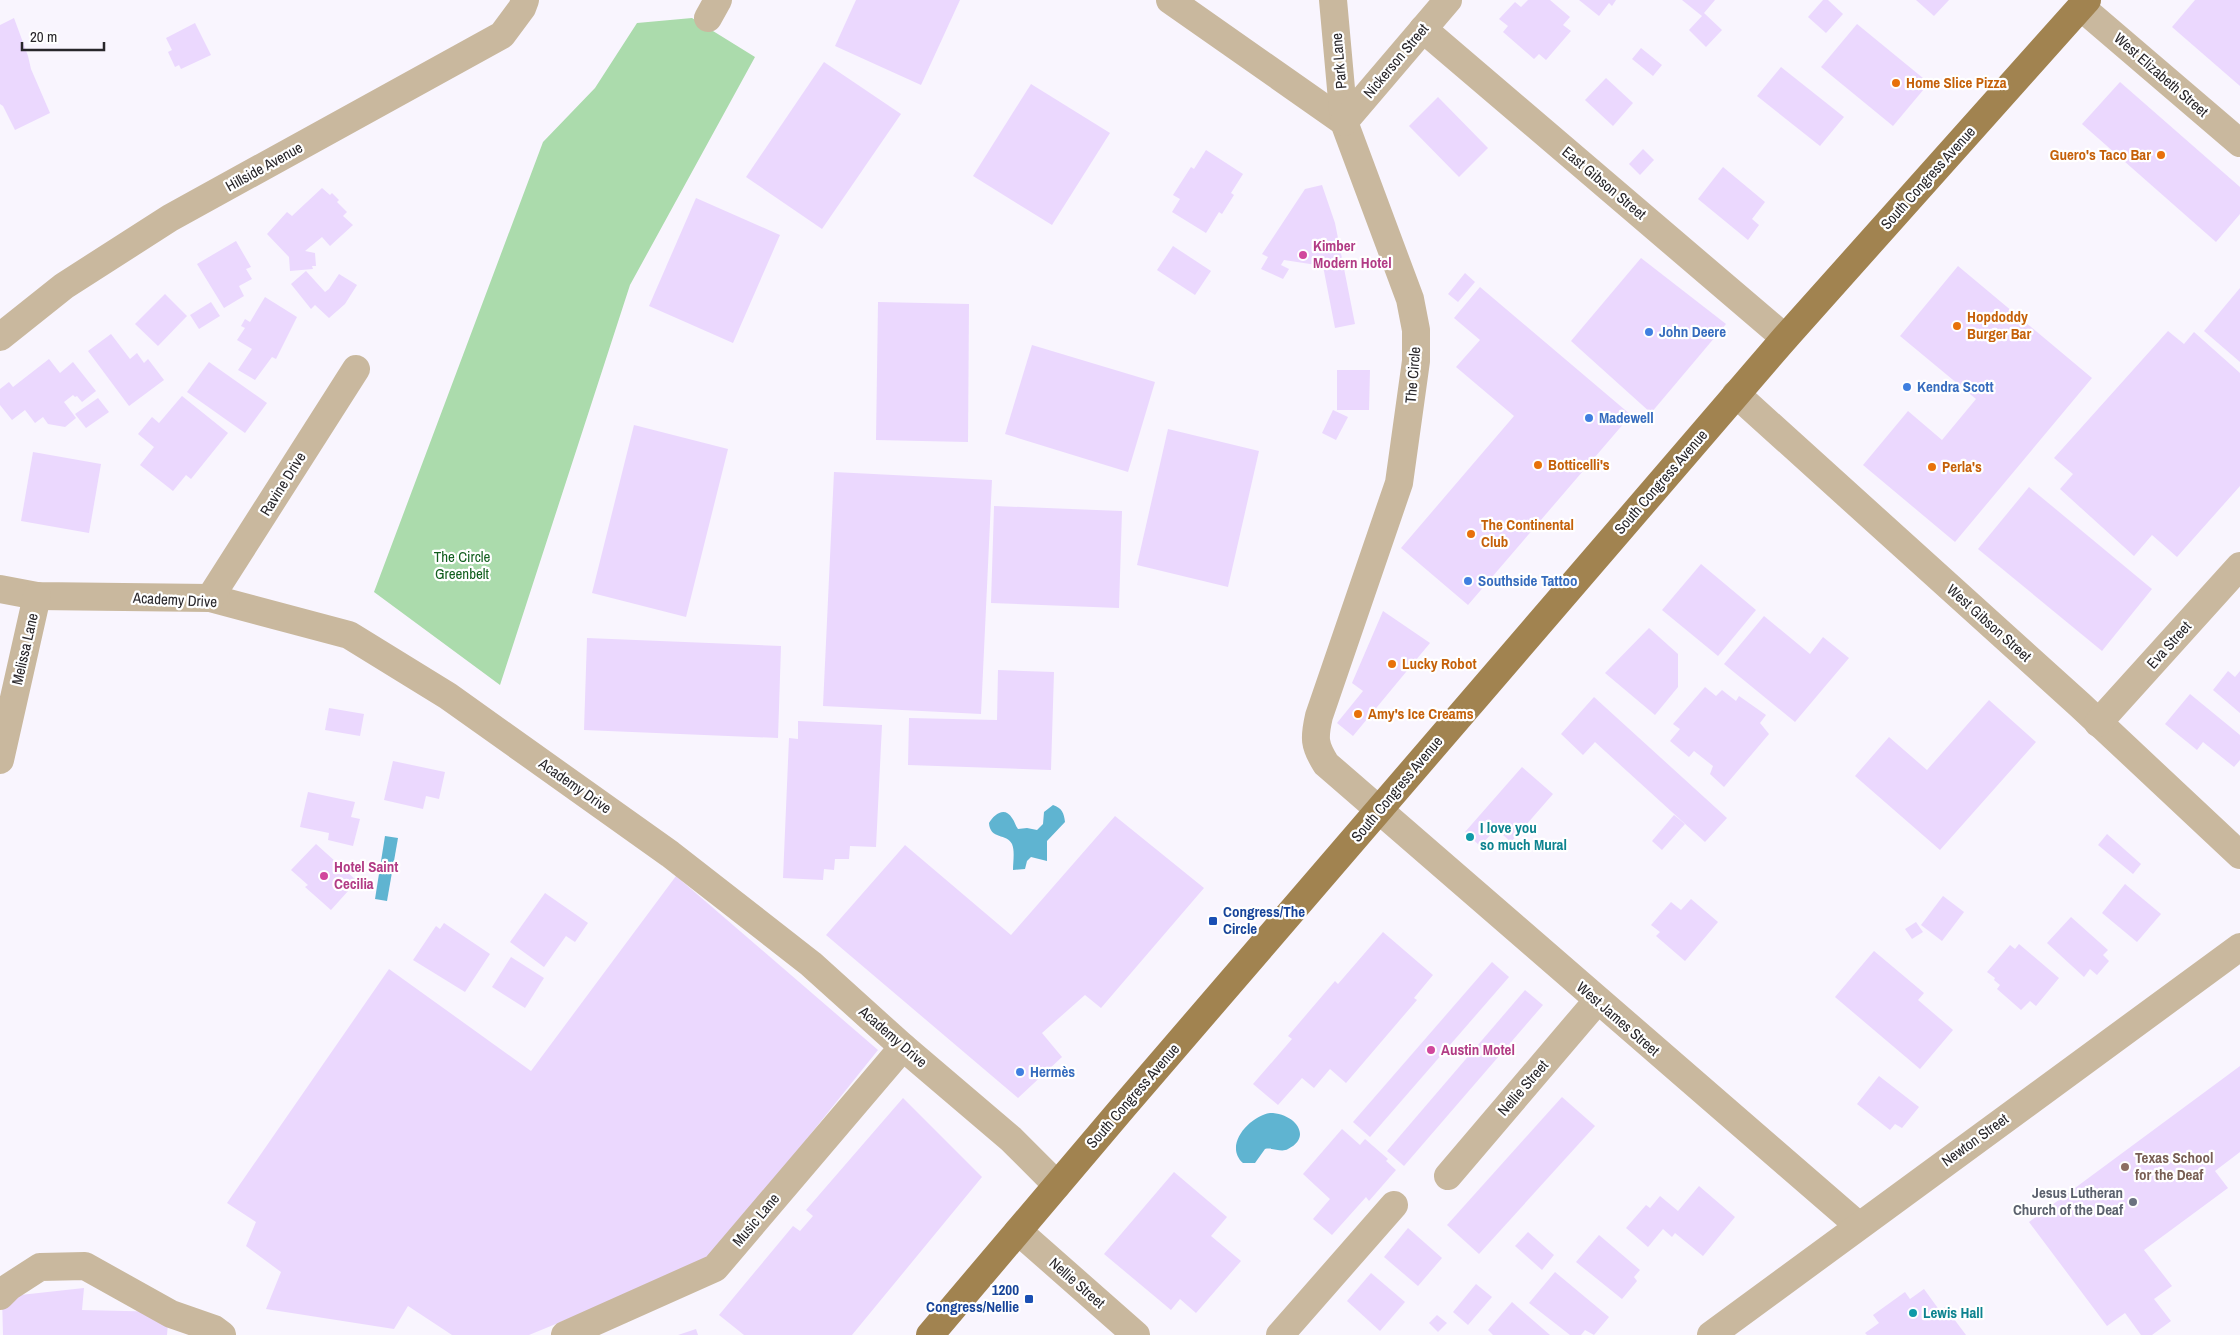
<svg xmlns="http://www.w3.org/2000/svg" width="2240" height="1335" viewBox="0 0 2240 1335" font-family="'Archivo Narrow',sans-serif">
  <rect width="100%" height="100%" fill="#f9f5fe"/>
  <polygon fill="#abdbac" points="692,18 755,57 630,285 500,685 374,592 543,142 595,88 637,23"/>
  <g fill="#5fb4d1">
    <path d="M1053,805C1062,808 1064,813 1065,822L1047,841V861L1031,857L1027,861L1025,869L1013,870C1013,862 1015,851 1012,844C1007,833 990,840 989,823C994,814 1005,806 1012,818C1015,822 1015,825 1018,829L1027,828L1037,830L1043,824L1044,812Z"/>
    <polygon points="385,836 398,838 387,901 375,899"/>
    <path d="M1270,1113C1295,1113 1313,1137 1288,1149C1281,1153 1273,1147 1265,1149L1255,1163H1243C1223,1145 1250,1116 1270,1113Z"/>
  </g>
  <g fill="#ebd8fe">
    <polygon points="856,0 960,0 921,85 835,46"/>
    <polygon points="1528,0 1550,0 1570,17 1563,25 1571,31 1546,60 1539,54 1534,59 1503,32 1508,26 1499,19 1515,2 1521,7"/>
    <polygon points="1579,0 1616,0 1612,6 1609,3 1599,16"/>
    <polygon points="1682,0 1715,0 1704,13 1722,30 1706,47 1689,30 1702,16"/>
    <polygon points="1823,0 1828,0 1843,14 1826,33 1808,17"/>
    <polygon points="1916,0 1949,0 1934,16"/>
    <polygon points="2195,0 2240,0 2240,86 2172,27"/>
    <polygon points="14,18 28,56 31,69 50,113 15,130 3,106 0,104 0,25"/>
    <polygon points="195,23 211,55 181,69 179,65 175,67 168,52 172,50 166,38"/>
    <polygon points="1857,24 1929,83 1893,126 1821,67"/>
    <polygon points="1641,48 1662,65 1653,76 1632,59"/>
    <polygon points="824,62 901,114 822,229 746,177"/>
    <polygon points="1781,67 1844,117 1820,146 1757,96"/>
    <polygon points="1606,78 1633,103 1613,126 1585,100"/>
    <polygon points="2120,82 2240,187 2240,214 2216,242 2082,124"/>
    <polygon points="1031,84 1110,133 1052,225 973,176"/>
    <polygon points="1438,97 1488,148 1459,177 1409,126"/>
    <polygon points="1643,149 1654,160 1640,175 1629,164"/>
    <polygon points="1206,150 1243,174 1231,193 1234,195 1222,214 1219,212 1206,233 1172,212 1180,199 1173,195 1191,167 1194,169"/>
    <polygon points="1723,167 1765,202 1752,219 1759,225 1748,240 1698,199"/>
    <polygon points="1322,185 1335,223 1355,324 1335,328 1323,266 1284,260 1281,265 1289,269 1283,279 1261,269 1268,257 1262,254 1305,189"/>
    <polygon points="322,188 330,195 332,193 339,200 337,202 347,212 343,216 353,225 330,246 322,237 305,251 315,253 316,266 312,266 313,269 290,271 289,257 267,234 287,212 292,216"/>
    <polygon points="696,198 780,235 733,343 649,306"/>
    <polygon points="236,241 251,267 246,269 252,279 239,286 244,296 224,308 197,264"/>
    <polygon points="1173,246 1211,271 1195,295 1157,270"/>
    <polygon points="1641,258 1726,324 1651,413 1571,341"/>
    <polygon points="1958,266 2092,378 1955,542 1863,465 1908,411 1942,440 1976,399 1900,336"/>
    <polygon points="306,271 325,292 329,289 339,274 357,285 345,304 329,318 315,305 311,309 291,284"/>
    <polygon points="1465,273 1475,282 1458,302 1448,294"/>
    <polygon points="1480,287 1631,415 1468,605 1401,548 1514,416 1456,367 1480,340 1454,318"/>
    <polygon points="2240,288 2240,362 2204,331"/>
    <polygon points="165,294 187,316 158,346 135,324"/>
    <polygon points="265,297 297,317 276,359 272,357 255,380 238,370 252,349 237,340 245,328 241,326 245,319 250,322"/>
    <polygon points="211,302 220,316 199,329 190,315"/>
    <polygon points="878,302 969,304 968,442 876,440"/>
    <polygon points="2168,331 2184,344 2194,332 2240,373 2240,486 2177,557 2152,535 2134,556 2060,489 2073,474 2054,458"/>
    <polygon points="111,334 130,359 137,353 144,363 148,359 164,380 129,406 88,351"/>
    <polygon points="1032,345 1155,382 1128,472 1005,434"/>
    <polygon points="49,359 60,373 73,362 96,391 82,402 77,396 75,397 73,395 64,402 76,418 65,427 48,424 43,417 35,423 25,410 12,420 0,405 0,389 9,382 13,387"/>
    <polygon points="209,362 267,403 245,433 187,392"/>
    <polygon points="1337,370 1370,370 1369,410 1337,410"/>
    <polygon points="182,396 228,433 191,479 186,475 173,491 140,465 154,447 138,434 152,417 159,423"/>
    <polygon points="98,398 109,412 86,428 75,414"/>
    <polygon points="1333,410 1348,417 1336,440 1322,433"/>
    <polygon points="634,425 728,449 686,617 592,593"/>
    <polygon points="1168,429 1259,451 1228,587 1137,565"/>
    <polygon points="33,452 101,464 89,533 21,521"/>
    <polygon points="834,472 992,480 981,714 823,706"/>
    <polygon points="2029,487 2152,589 2102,651 1978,549"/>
    <polygon points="994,506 1122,511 1119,608 991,603"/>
    <polygon points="1701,564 1756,610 1718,656 1662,610"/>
    <polygon points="1383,611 1430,643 1353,736 1337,723 1363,691 1352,683"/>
    <polygon points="1764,616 1810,654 1823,637 1849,658 1795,722 1724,664"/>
    <polygon points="1649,628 1678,654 1678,687 1655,715 1605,673"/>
    <polygon points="587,638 781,646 778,738 584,730"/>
    <polygon points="998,670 1054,672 1051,770 908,765 909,718 997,720"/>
    <polygon points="2228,671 2235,677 2240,671 2240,713 2213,690"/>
    <polygon points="1705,687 1716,696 1722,690 1736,701 1739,696 1766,715 1760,723 1769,734 1724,787 1710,774 1713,766 1694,751 1689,757 1670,741 1680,729 1673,724"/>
    <polygon points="2190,694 2240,735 2240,760 2234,767 2203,742 2197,750 2165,724"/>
    <polygon points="1594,697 1727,818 1705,842 1595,742 1583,755 1561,734"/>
    <polygon points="1989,700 2036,742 1940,850 1855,776 1889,737 1927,770"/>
    <polygon points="329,708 364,714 360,736 325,730"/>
    <polygon points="798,721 882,725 876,847 850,846 849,859 835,859 834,870 824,869 823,880 783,878 789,738 798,739"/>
    <polygon points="393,761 445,772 439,799 426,796 423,809 384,800"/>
    <polygon points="1522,767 1553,794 1511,842 1496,829 1480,846 1465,832"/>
    <polygon points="308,792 355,802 351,817 360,819 353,846 328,840 329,833 300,827"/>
    <polygon points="1674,815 1685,824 1662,850 1652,841"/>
    <polygon points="1115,816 1204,888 1101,1008 1085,995 1042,1033 1062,1057 1018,1098 826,935 905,845 1011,935"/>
    <polygon points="2107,834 2141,864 2133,874 2098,845"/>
    <polygon points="316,844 357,881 331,910 305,887 308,885 291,870"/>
    <polygon points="676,876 878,1050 709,1261 529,1335 452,1335 408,1306 394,1329 266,1309 281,1272 246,1246 256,1222 227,1203 389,969 531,1071"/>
    <polygon points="2125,884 2161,914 2137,942 2102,913"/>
    <polygon points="545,893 588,923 575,942 566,936 544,967 510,942"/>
    <polygon points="1943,896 1964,912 1942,941 1921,925"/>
    <polygon points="1691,899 1718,922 1685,961 1656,936 1660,932 1651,925 1671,902 1681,910"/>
    <polygon points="2071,917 2108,950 2103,955 2109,961 2097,975 2090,969 2084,977 2047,943"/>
    <polygon points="1916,922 1923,932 1912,939 1905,929"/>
    <polygon points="444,923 490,954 465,992 413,960 436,926 440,929"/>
    <polygon points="1383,932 1433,975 1414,998 1417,1000 1346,1083 1330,1069 1314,1088 1302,1078 1278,1105 1253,1084 1292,1039 1288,1036 1335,981 1338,984"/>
    <polygon points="2019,944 2059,978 2036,1006 2030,1001 2021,1010 1997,989 2000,985 1994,980 1995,978 1987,972 2010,945 2015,949"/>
    <polygon points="1874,951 1924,993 1918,1000 1953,1030 1920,1069 1835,997"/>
    <polygon points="511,957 544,978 525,1008 492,987"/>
    <polygon points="1492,962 1509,977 1370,1137 1353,1122"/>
    <polygon points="1525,990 1543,1005 1404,1166 1387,1151"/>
    <polygon points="2240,1066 2240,1152 2215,1171 2228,1188 2144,1250 2172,1286 2154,1299 2171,1321 2152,1335 2141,1335 2125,1313 2107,1326 2029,1222"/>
    <polygon points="1879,1076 1919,1107 1902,1128 1895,1124 1890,1130 1857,1104"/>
    <polygon points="1562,1097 1595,1126 1479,1254 1447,1225"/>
    <polygon points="903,1098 982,1177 852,1335 744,1335 719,1315 793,1226 800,1231 813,1216 806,1210"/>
    <polygon points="1342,1129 1360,1145 1365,1139 1388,1159 1386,1161 1396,1170 1369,1201 1366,1197 1332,1235 1313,1219 1330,1199 1303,1174"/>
    <polygon points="1174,1172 1227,1217 1211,1236 1241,1261 1196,1313 1180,1299 1171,1310 1104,1254"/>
    <polygon points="1699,1186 1735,1217 1703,1256 1675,1233 1672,1237 1663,1229 1648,1247 1626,1228 1646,1205 1650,1208 1660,1196 1678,1211"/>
    <polygon points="1408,1228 1442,1258 1418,1286 1384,1257"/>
    <polygon points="1528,1232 1554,1255 1542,1270 1515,1246"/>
    <polygon points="1599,1235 1640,1270 1634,1277 1637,1281 1622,1299 1576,1262"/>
    <polygon points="1555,1272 1609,1317 1594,1335 1585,1330 1581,1335 1570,1335 1529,1303"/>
    <polygon points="1371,1273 1405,1302 1380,1331 1347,1301"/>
    <polygon points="1476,1284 1492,1297 1468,1325 1453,1312"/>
    <polygon points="84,1288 82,1310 169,1312 167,1335 3,1335 2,1297"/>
    <polygon points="1924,1289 1940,1311 1945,1307 1966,1335 1867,1335 1865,1333 1879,1323 1873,1315 1905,1292 1910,1299"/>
    <polygon points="1512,1302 1550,1335 1493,1335 1488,1330"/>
    <polygon points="1437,1315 1447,1323 1438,1332 1429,1323"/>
    <polygon points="696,1329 698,1335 678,1335"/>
  </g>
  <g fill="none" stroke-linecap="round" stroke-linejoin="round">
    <g stroke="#c9b89e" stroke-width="28">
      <path d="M1170,0L1344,122L1410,299L1416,330V361L1399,483L1319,716C1314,738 1314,745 1326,764L1858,1225"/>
      <polyline points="1333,0 1344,122"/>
      <polyline points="708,18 718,0"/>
      <polyline points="1423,29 1785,338"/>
      <polyline points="1344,122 1448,0"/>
      <polyline points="0,337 64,286 170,218 502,35 522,8 525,0"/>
      <polyline points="1736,394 2080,705 2240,855"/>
      <polyline points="0,589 37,596 210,598 349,635 448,696 670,854 811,964 903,1047 1011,1139 1057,1185"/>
      <polyline points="210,598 356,369"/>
      <polyline points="2098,723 2240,566"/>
      <polyline points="0,760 37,596"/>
      <polyline points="1448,1176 1597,1001"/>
      <polyline points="1018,1231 1136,1335"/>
      <polyline points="0,1296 9,1287 40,1267 85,1266 171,1314 214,1329 222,1335"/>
      <polyline points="565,1335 715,1268 903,1047"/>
      <polyline points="1280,1335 1394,1205"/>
      <polyline points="1711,1335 2240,947"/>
    </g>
    <polyline stroke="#c9b89e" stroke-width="28" points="2081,7 2240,143"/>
    <polyline stroke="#a18350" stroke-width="28" points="930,1335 1125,1105 1785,338 2087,0"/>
  </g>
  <g fill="#e8710a" stroke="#fff" stroke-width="2">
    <circle cx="1896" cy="83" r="5"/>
    <circle cx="2161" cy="155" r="5"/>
    <circle cx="1957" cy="326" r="5"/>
    <circle cx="1538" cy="465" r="5"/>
    <circle cx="1932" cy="467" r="5"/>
    <circle cx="1471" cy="534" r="5"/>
    <circle cx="1392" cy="664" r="5"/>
    <circle cx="1358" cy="714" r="5"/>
  </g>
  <g fill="#d1479c" stroke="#fff" stroke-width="2">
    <circle cx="1303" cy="255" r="5"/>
    <circle cx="324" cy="876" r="5"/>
    <circle cx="1431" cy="1050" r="5"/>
  </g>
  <g fill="#3f7fe0" stroke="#fff" stroke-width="2">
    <circle cx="1649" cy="332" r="5"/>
    <circle cx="1907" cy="387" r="5"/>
    <circle cx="1589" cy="418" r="5"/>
    <circle cx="1468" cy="581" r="5"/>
    <circle cx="1020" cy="1072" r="5"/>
  </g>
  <g fill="#0f9aa8" stroke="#fff" stroke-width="2">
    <circle cx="1470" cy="837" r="5"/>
    <circle cx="1913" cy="1313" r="5"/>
  </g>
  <g fill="#1a4fb4" stroke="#fff" stroke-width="2">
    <rect x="1208" y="916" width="10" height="10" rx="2.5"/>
    <rect x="1024" y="1294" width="10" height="10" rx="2.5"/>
  </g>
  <circle fill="#8d6e63" stroke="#fff" stroke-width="2" cx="2125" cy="1167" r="5"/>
  <circle fill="#6b7280" stroke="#fff" stroke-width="2" cx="2133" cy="1202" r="5"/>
  <g text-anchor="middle" stroke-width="4.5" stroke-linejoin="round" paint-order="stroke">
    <g font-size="15" fill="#28262a" stroke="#fff">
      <text transform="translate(1339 61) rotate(-95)" y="5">Park Lane</text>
      <text transform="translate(1396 61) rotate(-50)" y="5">Nickerson Street</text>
      <text transform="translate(2161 75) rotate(41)" y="5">West Elizabeth Street</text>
      <text transform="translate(264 167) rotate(-29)" y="5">Hillside Avenue</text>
      <text transform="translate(1928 178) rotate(-48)" y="5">South Congress Avenue</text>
      <text transform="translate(1604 183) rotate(40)" y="5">East Gibson Street</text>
      <text transform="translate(1413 375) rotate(-85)" y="5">The Circle</text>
      <text transform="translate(1661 482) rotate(-49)" y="5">South Congress Avenue</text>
      <text transform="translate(283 484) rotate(-58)" y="5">Ravine Drive</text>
      <text transform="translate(175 600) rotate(3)" y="5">Academy Drive</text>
      <text transform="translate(1989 623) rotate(42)" y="5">West Gibson Street</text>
      <text transform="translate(2169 645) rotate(-48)" y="5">Eva Street</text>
      <text transform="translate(25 649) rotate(-77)" y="5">Melissa Lane</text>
      <text transform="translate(575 786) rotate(35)" y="5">Academy Drive</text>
      <text transform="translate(1397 789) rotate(-50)" y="5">South Congress Avenue</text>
      <text transform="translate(1618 1019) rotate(41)" y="5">West James Street</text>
      <text transform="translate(893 1037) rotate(41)" y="5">Academy Drive</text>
      <text transform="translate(1523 1088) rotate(-49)" y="5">Nellie Street</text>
      <text transform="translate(1133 1096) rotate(-49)" y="5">South Congress Avenue</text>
      <text transform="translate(1975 1140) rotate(-36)" y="5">Newton Street</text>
      <text transform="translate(756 1220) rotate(-50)" y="5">Music Lane</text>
      <text transform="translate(1077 1283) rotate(41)" y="5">Nellie Street</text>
    </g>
    <g font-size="15" font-weight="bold" fill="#c56008" stroke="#fff" text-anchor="start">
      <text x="1906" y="88">Home Slice Pizza</text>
      <text x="2151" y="160" text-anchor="end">Guero's Taco Bar</text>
      <text x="1967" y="322">Hopdoddy<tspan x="1967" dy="17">Burger Bar</tspan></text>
      <text x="1548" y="470">Botticelli's</text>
      <text x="1942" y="472">Perla's</text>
      <text x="1481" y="530">The Continental<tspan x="1481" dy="17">Club</tspan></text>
      <text x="1402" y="669">Lucky Robot</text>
      <text x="1368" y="719">Amy's Ice Creams</text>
    </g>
    <g font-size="15" font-weight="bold" fill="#b23c85" stroke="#fff" text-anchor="start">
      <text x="1313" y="251">Kimber<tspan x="1313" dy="17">Modern Hotel</tspan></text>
      <text x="334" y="872">Hotel Saint<tspan x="334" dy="17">Cecilia</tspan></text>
      <text x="1441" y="1055">Austin Motel</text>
    </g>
    <g font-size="15" font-weight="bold" fill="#366cbe" stroke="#fff" text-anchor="start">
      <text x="1659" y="337">John Deere</text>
      <text x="1917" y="392">Kendra Scott</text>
      <text x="1599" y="423">Madewell</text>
      <text x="1478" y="586">Southside Tattoo</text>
      <text x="1030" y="1077">Hermès</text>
    </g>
    <g font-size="15" fill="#115e1d" stroke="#fff">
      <text x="462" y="562">The Circle<tspan x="462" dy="17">Greenbelt</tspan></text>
    </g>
    <g font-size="15" font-weight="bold" fill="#0d838f" stroke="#fff" text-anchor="start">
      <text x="1480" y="833">I love you<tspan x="1480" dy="17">so much Mural</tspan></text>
      <text x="1923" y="1318">Lewis Hall</text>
    </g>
    <g font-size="15" font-weight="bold" fill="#164399" stroke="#fff" text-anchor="start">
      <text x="1223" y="917">Congress/The<tspan x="1223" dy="17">Circle</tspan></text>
      <text x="1019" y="1295" text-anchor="end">1200<tspan x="1019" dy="17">Congress/Nellie</tspan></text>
    </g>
    <g font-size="15" font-weight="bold" fill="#785e54" stroke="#fff" text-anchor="start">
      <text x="2135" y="1163">Texas School<tspan x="2135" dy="17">for the Deaf</tspan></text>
    </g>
    <g font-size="15" font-weight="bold" fill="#5b616d" stroke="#fff" text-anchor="end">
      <text x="2123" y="1198">Jesus Lutheran<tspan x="2123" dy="17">Church of the Deaf</tspan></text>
    </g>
  </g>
  <path d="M22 42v8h82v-8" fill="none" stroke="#28262a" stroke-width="2.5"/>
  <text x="30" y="42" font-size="15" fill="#28262a" stroke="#ffffff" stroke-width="4" paint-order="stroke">20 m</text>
</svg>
